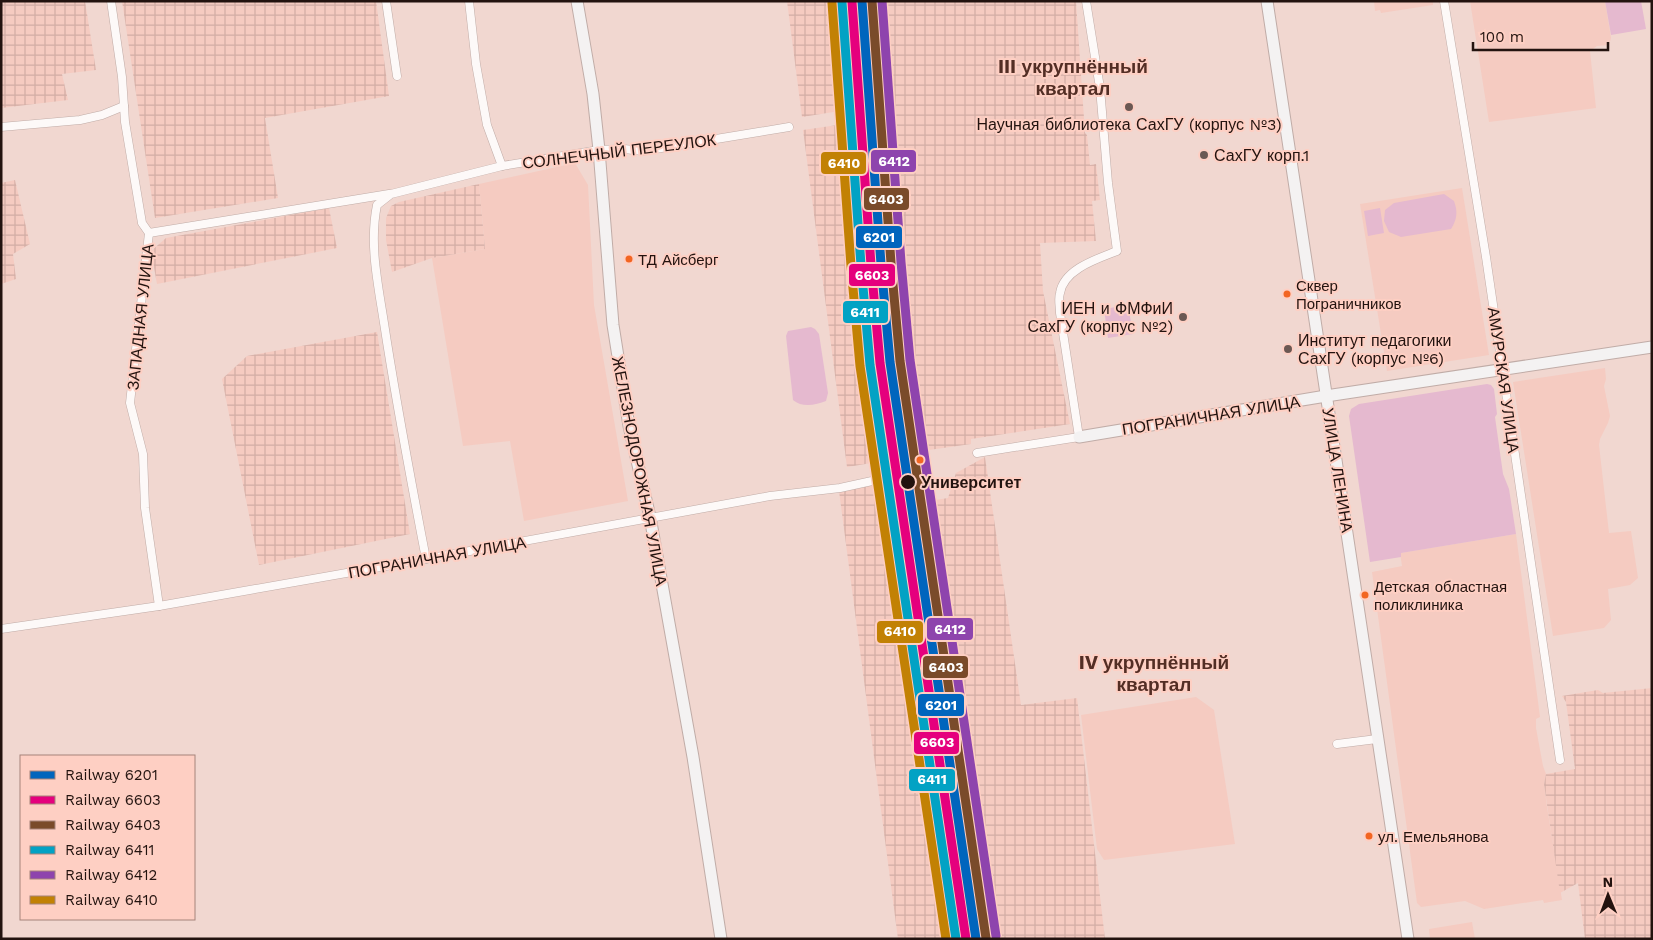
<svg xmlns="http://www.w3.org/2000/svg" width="1653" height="940" viewBox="0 0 1653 940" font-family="'Work Sans',sans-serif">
  <defs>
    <pattern id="industrial-grid" width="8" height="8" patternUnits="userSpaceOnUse" patternTransform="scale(1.25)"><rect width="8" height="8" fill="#f5cbc1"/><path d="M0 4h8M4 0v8" fill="none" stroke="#d2ada5"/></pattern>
  </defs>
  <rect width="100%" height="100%" fill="#f1d7d0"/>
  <g fill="#f5cbc1">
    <polygon points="1374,1 1433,1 1433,5 1381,13 1380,10 1375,11"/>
    <polygon points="1470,1 1605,1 1611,38 1609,45 1597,46 1590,51 1596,108 1489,122"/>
    <polygon points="575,163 588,185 594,305 628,501 524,521 510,441 463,446 432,258 485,249 479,184"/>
    <polygon points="1462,188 1489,355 1387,371 1360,204"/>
    <polygon points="1605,368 1606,379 1604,386 1610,416 1608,423 1600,439 1599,445 1609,533 1631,531 1638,578 1630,585 1608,589 1611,620 1604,628 1553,636 1513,382"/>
    <polygon points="1516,534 1540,717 1536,719 1536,728 1543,766 1546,774 1544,784 1547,807 1562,900 1544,903 1543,900 1484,909 1465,901 1421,907 1417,903 1372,572 1402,566 1400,553"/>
    <polygon points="1196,697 1214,710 1235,844 1104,860 1097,849 1081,715"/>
    <polygon points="1472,922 1475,939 1430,939 1429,929"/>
  </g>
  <g fill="url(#industrial-grid)">
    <polygon points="1,1 85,1 96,70 62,74 68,100 1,108"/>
    <polygon points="122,1 376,1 389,96 265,118 278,198 155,218"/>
    <polygon points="787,1 847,1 857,93 846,110 802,117"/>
    <polygon points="873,1 1076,1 1085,133 1087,135 1090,165 1096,164 1100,200 1092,201 1096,241 1040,243 1043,291 1070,424 971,439 971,444 908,453 894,361 885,265 907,262 888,107"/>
    <polygon points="865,121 883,362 871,363 884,461 847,467 803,130"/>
    <polygon points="15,180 30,244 13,254 16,279 1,284 1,183"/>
    <polygon points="479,184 485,249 432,258 392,272 386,240 386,218 391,206 399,202"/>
    <polygon points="329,208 337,248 157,284 151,251 166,238"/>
    <polygon points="377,332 410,534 259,565 222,379 247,356"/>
    <polygon points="985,457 1021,705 1077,698 1105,939 982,939 922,502 948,498 956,473"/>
    <polygon points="889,481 949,939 898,939 839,491"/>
    <polygon points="1652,688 1652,939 1585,939 1578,883 1560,893 1544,784 1546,774 1575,769 1566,702 1562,696 1598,690 1603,693"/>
  </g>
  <g fill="#e5b9cf">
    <polygon points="1605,1 1641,1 1646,29 1611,35"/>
    <path d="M1444,194L1454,201C1458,212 1457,219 1451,229L1401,237L1389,232L1384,221L1385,210L1394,203Z"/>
    <polygon points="1380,208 1384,233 1368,236 1364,211"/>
    <polygon points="1128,305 1133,334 1108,338 1104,309"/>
    <path d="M811,327L815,329L819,334L828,393L826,401C816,405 802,408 793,400L786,336L788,331Z"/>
    <polygon points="1487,384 1491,385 1494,389 1497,414 1495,417 1503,474 1509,489 1516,534 1401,553 1401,557 1370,562 1349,416 1351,409 1359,404"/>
  </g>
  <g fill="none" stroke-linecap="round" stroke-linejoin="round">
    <g stroke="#c0aca7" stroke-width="9">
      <g id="street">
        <polyline points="111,1 122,77 125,122 142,223 149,233 130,403 143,454 145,508 159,606"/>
        <polyline points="386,1 397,76"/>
        <polyline points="469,1 476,64 487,125 502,166"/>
        <polyline points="1444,1 1486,257 1560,760"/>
        <polyline points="1,127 80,120 102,115 124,106"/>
        <polyline points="149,233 389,194"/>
        <path d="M977,453L1079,437L1060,313C1060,307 1058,299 1060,293C1064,269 1097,259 1117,251L1108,183L1100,88L1086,1"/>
        <path d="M426,559C411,481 396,402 384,323C378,284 369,244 377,205L391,194L502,166L599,150L624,149L643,151L789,127"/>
        <polyline points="1,629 159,606 426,559 770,496 840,488 872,481"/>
        <polyline points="1337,744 1377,739"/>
      </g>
    </g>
    <g stroke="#c0aca7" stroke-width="13">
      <g id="secondary">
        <polyline points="577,1 593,94 599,150 613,325 629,426 650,517 693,757 721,939"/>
        <polyline points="1267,1 1408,939"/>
        <polyline points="1079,437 1326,396 1652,347"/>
      </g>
    </g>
    <use href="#street" stroke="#fdf9f8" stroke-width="8"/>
    <use href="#secondary" stroke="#f4f2f2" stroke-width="11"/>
    <g stroke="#fecfc3" stroke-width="12">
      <polyline id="rail-1" points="862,1 881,264 890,362 976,939"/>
    </g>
    <g stroke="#fecfc3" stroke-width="12">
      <polyline id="rail-2" points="852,2 871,265 880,363 966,939"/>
    </g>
    <g stroke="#fecfc3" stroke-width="12">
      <polyline id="rail-3" points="872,1 891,263 900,361 986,938"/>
    </g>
    <g stroke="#fecfc3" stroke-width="12">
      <polyline id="rail-4" points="842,2 861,265 870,365 956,939"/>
    </g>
    <g stroke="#fecfc3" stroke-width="12">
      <polyline id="rail-5" points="882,1 901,262 910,360 996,936"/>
    </g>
    <g stroke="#fecfc3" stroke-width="12">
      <polyline id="rail-6" points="832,3 851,266 860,366 946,939"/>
    </g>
    <use href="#rail-1" stroke="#0065bd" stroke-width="9"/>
    <use href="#rail-2" stroke="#e5007d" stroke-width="9"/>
    <use href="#rail-3" stroke="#7a4b2a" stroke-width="9"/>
    <use href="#rail-4" stroke="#02a2c4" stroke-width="9"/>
    <use href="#rail-5" stroke="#8e44ad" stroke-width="9"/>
    <use href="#rail-6" stroke="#c28104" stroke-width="9"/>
  </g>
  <g fill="#6b5853" stroke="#fecfc3" stroke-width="2">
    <circle cx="1129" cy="107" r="5"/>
    <circle cx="1204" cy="155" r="5"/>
    <circle cx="1183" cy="317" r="5"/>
    <circle cx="1288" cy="349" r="5"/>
  </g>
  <g fill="#f26522" stroke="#fecfc3" stroke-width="2">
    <circle cx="629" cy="259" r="4.5"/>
    <circle cx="1287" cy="294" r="4.5"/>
    <circle cx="920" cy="460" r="4.5"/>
    <circle cx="1365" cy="595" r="4.5"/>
    <circle cx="1369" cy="836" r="4.5"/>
  </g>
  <circle fill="#23130f" stroke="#fecfc3" stroke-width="2" cx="908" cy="482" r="8"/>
  <g text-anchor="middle" stroke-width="4" stroke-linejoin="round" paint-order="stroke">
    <g font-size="15" fill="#23130f" stroke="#fecfc3" text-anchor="start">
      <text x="638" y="265">ТД Айсберг</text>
      <text x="1296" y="291">Сквер<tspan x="1296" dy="18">Пограничников</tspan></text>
      <text x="1374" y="592">Детская областная<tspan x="1374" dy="18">поликлиника</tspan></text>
      <text x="1378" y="842">ул. Емельянова</text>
    </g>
    <g font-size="16" fill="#23130f" stroke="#fecfc3" text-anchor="start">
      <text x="1129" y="130" text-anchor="middle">Научная библиотека СахГУ (корпус №3)</text>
      <text x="1214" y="161">СахГУ корп.1</text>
      <text x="1173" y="314" text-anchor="end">ИЕН и ФМФиИ<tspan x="1173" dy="18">СахГУ (корпус №2)</tspan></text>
      <text x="1298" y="346">Институт педагогики<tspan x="1298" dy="18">СахГУ (корпус №6)</tspan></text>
    </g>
    <g font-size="16" fill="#23130f" stroke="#fecfc3">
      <text transform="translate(619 151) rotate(-7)" y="6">СОЛНЕЧНЫЙ ПЕРЕУЛОК</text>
      <text transform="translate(140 317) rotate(-84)" y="6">ЗАПАДНАЯ УЛИЦА</text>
      <text transform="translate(1504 380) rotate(82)" y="6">АМУРСКАЯ УЛИЦА</text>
      <text transform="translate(1211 415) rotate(-9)" y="6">ПОГРАНИЧНАЯ УЛИЦА</text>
      <text transform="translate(1338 470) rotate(81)" y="6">УЛИЦА ЛЕНИНА</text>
      <text transform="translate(640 471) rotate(79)" y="6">ЖЕЛЕЗНОДОРОЖНАЯ УЛИЦА</text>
      <text transform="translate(437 557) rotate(-10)" y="6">ПОГРАНИЧНАЯ УЛИЦА</text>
    </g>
    <g font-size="16" font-weight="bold" fill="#23130f" stroke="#fecfc3" text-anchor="start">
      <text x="921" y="488">Университет</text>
    </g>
    <g font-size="19" font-weight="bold" fill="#532e25" stroke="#fecfc3">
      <text x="1073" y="73">III укрупнённый<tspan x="1073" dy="22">квартал</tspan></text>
      <text x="1154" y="669">IV укрупнённый<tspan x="1154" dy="22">квартал</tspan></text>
    </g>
  </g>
  <g stroke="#fecfc3" stroke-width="2">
    <rect x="870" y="149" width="47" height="24" rx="5" fill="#8e44ad"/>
    <rect x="820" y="151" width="47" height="24" rx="5" fill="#c28104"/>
    <rect x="863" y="187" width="47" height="24" rx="5" fill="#7a4b2a"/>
    <rect x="855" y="225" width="48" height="24" rx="5" fill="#0065bd"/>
    <rect x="848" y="263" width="48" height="24" rx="5" fill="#e5007d"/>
    <rect x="842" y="300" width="47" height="24" rx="5" fill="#02a2c4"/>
    <rect x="926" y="617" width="48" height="24" rx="5" fill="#8e44ad"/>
    <rect x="876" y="620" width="48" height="24" rx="5" fill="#c28104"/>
    <rect x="922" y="655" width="47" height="24" rx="5" fill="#7a4b2a"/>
    <rect x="917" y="693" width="48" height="24" rx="5" fill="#0065bd"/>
    <rect x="913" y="731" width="47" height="24" rx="5" fill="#e5007d"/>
    <rect x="908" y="768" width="48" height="24" rx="5" fill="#02a2c4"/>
  </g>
  <g font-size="14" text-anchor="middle" font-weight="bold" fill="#fff">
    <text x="894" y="166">6412</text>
    <text x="844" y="168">6410</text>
    <text x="886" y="204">6403</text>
    <text x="879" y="242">6201</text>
    <text x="872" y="280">6603</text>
    <text x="865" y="317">6411</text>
    <text x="950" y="634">6412</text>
    <text x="900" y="636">6410</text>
    <text x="946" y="672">6403</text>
    <text x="941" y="710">6201</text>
    <text x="937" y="747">6603</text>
    <text x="932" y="784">6411</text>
  </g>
  <rect width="1653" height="940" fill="none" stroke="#23130f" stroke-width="5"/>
  <rect x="20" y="755" width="175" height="165" fill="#fecfc3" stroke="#a6847b"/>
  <rect x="30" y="771" width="25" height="8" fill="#0065bd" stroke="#a6847b"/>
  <text x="65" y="780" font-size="15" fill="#23130f">Railway 6201</text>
  <rect x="30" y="796" width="25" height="8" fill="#e5007d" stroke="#a6847b"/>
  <text x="65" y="805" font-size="15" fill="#23130f">Railway 6603</text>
  <rect x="30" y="821" width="25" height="8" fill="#7a4b2a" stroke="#a6847b"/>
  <text x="65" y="830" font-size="15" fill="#23130f">Railway 6403</text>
  <rect x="30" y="846" width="25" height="8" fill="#02a2c4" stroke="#a6847b"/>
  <text x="65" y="855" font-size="15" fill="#23130f">Railway 6411</text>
  <rect x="30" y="871" width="25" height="8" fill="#8e44ad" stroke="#a6847b"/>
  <text x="65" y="880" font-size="15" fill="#23130f">Railway 6412</text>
  <rect x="30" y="896" width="25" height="8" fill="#c28104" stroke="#a6847b"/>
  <text x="65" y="905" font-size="15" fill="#23130f">Railway 6410</text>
  <g transform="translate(1608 895) rotate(359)" stroke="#fecfc3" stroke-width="4" paint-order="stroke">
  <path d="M0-4L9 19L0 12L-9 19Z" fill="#23130f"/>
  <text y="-8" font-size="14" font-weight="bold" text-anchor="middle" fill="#23130f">N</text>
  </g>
  <path d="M1473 42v8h135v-8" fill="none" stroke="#23130f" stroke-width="2.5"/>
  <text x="1480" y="42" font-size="15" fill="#23130f" stroke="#fecfc3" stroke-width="4" paint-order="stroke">100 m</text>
</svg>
